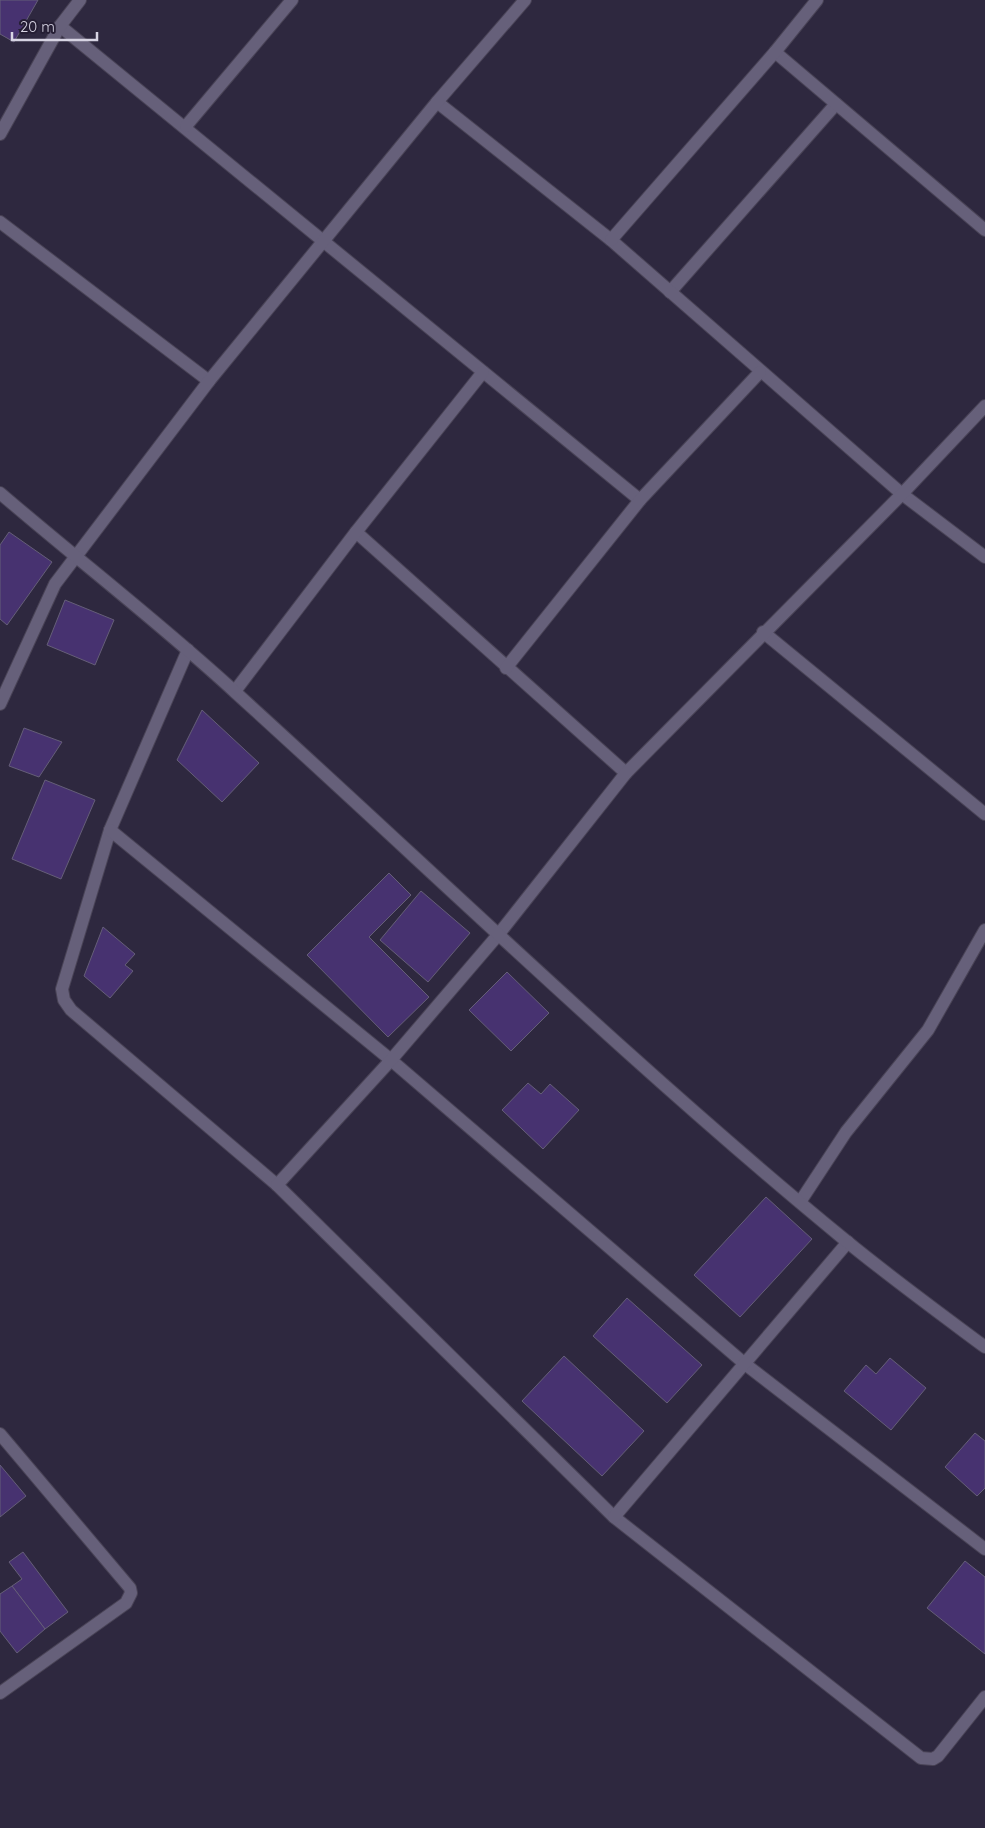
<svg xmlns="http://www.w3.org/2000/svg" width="985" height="1828" viewBox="0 0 985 1828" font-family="Quicksand,sans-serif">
  <rect width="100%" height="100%" fill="#2e283f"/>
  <g fill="#473270" stroke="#655e78">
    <polygon points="0,0 38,0 14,42 0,34"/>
    <polygon points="9,532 52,562 7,625 0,619 0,545"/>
    <polygon points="65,600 114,620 95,665 47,645"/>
    <polygon points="202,710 259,763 222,802 177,760"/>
    <polygon points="24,728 62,742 39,777 9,766"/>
    <polygon points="45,780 95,800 61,879 12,859"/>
    <polygon points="389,873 411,895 369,937 429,997 388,1037 307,955"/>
    <polygon points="421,891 470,933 428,982 380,940"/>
    <polygon points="103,927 135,954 125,965 133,971 110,998 84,976"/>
    <polygon points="507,972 549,1013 511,1051 469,1010"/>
    <polygon points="528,1083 541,1094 550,1084 579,1110 543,1149 502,1110"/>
    <polygon points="766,1197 812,1239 740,1317 694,1275"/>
    <polygon points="627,1298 702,1365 667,1403 593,1336"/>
    <polygon points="564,1356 644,1431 602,1476 522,1401"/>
    <polygon points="890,1358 926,1388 891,1430 844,1391 866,1365 876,1374"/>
    <polygon points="975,1433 985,1441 985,1488 977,1496 945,1467"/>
    <polygon points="0,1465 26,1496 0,1517"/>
    <polygon points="23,1552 68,1612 45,1629 12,1586 22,1579 9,1562"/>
    <polygon points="965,1561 985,1577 985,1654 927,1608"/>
    <polygon points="12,1586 45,1629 17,1653 0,1631 0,1594"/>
  </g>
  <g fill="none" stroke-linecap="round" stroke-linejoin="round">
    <g stroke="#494356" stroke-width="14">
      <polyline id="service" points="670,292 836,104"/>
    </g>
    <g stroke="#494356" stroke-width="14">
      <g id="minor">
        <polyline points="60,26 640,500"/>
        <polyline points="775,52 985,230"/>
        <polyline points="437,102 611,240 902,494 985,557"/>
        <polyline points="186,126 292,0"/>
        <polyline points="0,134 60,26 80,0"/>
        <polyline points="0,222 209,381"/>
        <polyline points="611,240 775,52 817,0"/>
        <polyline points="356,532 626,773"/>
        <polyline points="763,632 985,814"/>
        <polyline points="188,650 110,830 62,989 64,1000 71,1010 277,1185 614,1517 921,1758 933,1759 938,1756 985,1697"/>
        <polyline points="506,668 640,500 760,372"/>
        <polyline points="235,691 356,532 483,372"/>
        <polyline points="0,704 55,584 209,381 437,102 525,0"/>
        <polyline points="110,830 391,1060 745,1364 985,1549"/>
        <polyline points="277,1185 391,1060 498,935 626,773 902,494 985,406"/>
        <polyline points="800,1202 846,1132 928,1030 985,930"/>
        <polyline points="0,1434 130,1588 131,1593 126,1603 0,1693"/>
        <polyline points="614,1517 848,1242"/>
      </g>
    </g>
    <g stroke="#494356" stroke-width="14">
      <path id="tertiary" d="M0,493C78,560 160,623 235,692C437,875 633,1066 845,1240C890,1277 938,1312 985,1347"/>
    </g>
    <use href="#service" stroke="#66607a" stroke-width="12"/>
    <use href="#minor" stroke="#66607a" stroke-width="12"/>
    <use href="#tertiary" stroke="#66607a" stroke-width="12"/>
  </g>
  <path d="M12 32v8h85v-8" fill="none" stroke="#d7d4e3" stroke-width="2.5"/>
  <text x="20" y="32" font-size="15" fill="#d7d4e3" stroke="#251e34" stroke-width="4" paint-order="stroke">20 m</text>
</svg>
